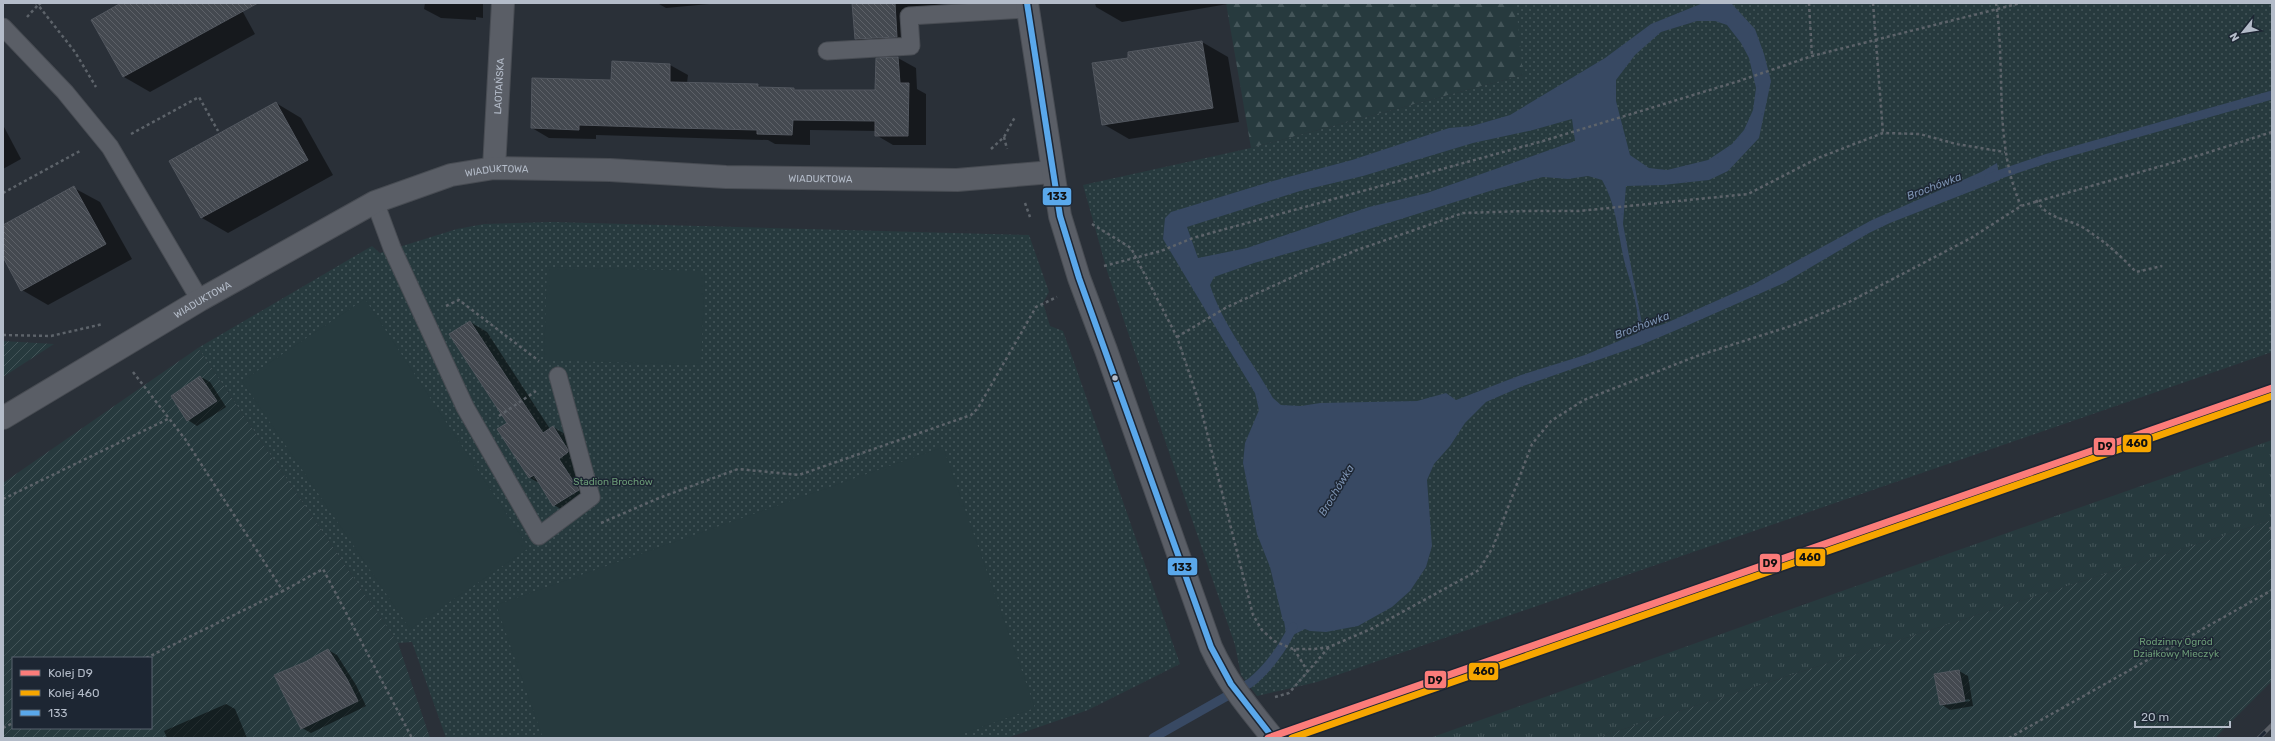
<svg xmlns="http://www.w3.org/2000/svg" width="2275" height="741" viewBox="0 0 2275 741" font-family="Rubik,sans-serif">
  <defs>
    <pattern id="grass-tufts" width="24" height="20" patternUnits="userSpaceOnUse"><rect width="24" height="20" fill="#273a3e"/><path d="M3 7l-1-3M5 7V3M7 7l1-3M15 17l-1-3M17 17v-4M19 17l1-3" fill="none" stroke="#445559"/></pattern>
    <pattern id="forest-firs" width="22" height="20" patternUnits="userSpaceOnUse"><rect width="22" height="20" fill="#273a3e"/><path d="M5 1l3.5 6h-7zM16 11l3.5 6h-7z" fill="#445559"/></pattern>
    <pattern id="park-dots" width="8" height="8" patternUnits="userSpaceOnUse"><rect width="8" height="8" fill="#273a3e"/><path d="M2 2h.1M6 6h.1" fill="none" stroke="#445559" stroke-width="1.8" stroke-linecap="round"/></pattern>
    <pattern id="garden-furrows" width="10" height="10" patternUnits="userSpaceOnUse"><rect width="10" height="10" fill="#273a3e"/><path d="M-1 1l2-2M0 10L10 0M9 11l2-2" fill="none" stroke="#445559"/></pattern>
    <pattern id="building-back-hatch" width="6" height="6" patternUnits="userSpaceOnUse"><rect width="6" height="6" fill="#444950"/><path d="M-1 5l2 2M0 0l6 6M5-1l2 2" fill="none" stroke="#5d6168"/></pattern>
  </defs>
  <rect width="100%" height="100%" fill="#2a3038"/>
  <polygon fill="url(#grass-tufts)" points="2272,440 2272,520 1596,738 1430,738 1842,591"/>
  <polygon fill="url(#forest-firs)" points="1226,3 1621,3 1523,75 1251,148"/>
  <g fill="url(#park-dots)">
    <polygon points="1516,3 2272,3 2272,352 1317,682 1257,696 1241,675 1235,645 1108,274 1083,185 1251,148 1523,75"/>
    <polygon points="552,222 1029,235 1049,292 1043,303 1050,326 1063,331 1180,664 1088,710 1007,738 446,738 412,642 398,643 198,348 372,246 380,253 457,229 484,224"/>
  </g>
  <g fill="url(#garden-furrows)" fill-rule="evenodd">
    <polygon points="3,341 54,344 3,377"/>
    <path d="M198,348L398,643L430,738H3V483ZM13,658H151V728H13Z"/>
    <polygon points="2272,520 2272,681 2215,738 1596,738"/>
  </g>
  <g fill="#273a3e">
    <polygon points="547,267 705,271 701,365 544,360"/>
    <polygon points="365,299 529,548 410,629 242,381"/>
    <polygon points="943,447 1035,708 951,738 543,738 496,605"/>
  </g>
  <path fill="#384963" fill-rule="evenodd" d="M1703,3L1732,4L1755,29L1764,54L1771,81L1759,138L1728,171L1709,180L1663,185L1626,186L1623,224L1642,324L1651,328L1664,324L1752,285L1872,220L1981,172L1997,163L2000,180L1890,223L1869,233L1784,283L1686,326L1641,345L1523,386L1486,402L1465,423L1450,446L1434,464L1427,480L1432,546L1426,567L1410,591L1392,607L1358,626L1326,632L1310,631L1305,629L1293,635L1291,640L1284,637L1286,633L1284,621H1283L1270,567L1257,534L1243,463L1245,443L1259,410L1255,393L1163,239L1165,218L1171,212L1273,181L1352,160L1449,128L1472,126L1510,115L1605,58L1651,24ZM1697,21H1715L1727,25L1741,43L1749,58L1756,88L1753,110L1744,130L1732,144L1708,160L1667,170L1649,168L1630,155L1616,101V80L1635,55L1661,32ZM1572,119L1575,141L1427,193L1369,207L1247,248L1198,258L1187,227L1300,191L1363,176L1473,143L1533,130ZM1588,176L1602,180C1616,204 1618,233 1624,260C1630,283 1640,308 1638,333L1585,355L1521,375L1456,400L1446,393L1417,401L1320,403L1301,406L1281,405L1273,398C1252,360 1223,326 1210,285L1214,277L1254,263L1328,242L1493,190L1543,177L1568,179Z"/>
  <g fill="#0007" fill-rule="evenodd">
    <polygon points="123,3 238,3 255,34 150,92 124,77 93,20"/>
    <polygon points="425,3 483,3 483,18 476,17 476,20 441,18 424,9"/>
    <polygon points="624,3 720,3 666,8 659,4"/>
    <polygon points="853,3 948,3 948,4 917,7 920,50 879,52 856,39"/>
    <polygon points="1095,3 1227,3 1228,4 1122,22 1096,7"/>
    <polygon points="1202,42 1228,57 1239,122 1129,139 1103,124 1129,59 1129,53"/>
    <polygon points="898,58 916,68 917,89 926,94 926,145 893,145 876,135 876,131 810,130 810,145 775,144 768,140 596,135 596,139 549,138 532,128 612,81 613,62 670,65 688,75 687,83 758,85 762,88 793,89 798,91 876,91"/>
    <polygon points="276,103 301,118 333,175 228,233 202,218"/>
    <polygon points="3,125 21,159 3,169"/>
    <polygon points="74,188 100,202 132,259 48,305 22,290 3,255 3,226"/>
    <polygon points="470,322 487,332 550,429 553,427 570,437 595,500 571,515 554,505 541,484 530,478"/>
    <polygon points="201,377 210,382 226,407 197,426 188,420 172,396"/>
    <polygon points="328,650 337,655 356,685 366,706 311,733 302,728 305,663"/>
    <path d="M1959,671L1968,676L1973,706L1950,710L1941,704ZM1969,699L1970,701L1947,705V703Z"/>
    <polygon points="226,704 235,709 247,738 167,738 164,731"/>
  </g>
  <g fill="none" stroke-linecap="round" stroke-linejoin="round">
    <g stroke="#384963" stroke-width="9">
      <polyline points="1989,178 2048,158 2272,95"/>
      <path d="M1153,738L1250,683C1267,670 1283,648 1293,627"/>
    </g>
  </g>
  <g fill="url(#building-back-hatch)" stroke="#52575f">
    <polygon points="121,3 258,3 123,77 91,20"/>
    <polygon points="852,3 895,3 897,37 855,39"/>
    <polygon points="1202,41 1213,108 1102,125 1092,63 1128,58 1128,52"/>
    <polygon points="898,57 900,83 909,83 908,136 875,136 875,121 793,120 792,135 757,134 757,130 674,128 579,125 579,130 531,128 532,78 611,80 612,61 670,64 670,82 758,84 758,87 794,88 794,90 875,90 876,58"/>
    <polygon points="276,102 308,160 201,218 169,161"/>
    <polygon points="74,186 106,244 21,291 3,257 3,225"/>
    <polygon points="470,321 543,433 553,426 568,450 568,452 559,459 579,490 553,506 534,475 529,478 497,429 507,423 449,334"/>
    <polygon points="200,376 217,401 187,421 171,396"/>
    <polygon points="328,649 347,679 358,701 301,729 274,675 305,662"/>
    <polygon points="1959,670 1965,701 1940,705 1934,674"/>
  </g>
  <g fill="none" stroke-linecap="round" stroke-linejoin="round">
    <g stroke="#484c53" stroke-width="19">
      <g id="service">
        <polyline points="3,27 65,92 110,147 200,300"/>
        <polyline points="827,51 911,46 909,16 1028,9"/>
        <polyline points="375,202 392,248 465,407 539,536 591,497 558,376"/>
      </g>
    </g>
    <g stroke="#484c53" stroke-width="24">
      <g id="minor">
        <path id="s1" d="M494,168L503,3"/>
        <path id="s2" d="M3,418L200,300L375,202L451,175L494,168L610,170L726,177L957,180L1052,172"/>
      </g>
    </g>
    <g stroke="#484c53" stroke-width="24">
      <path id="tertiary" d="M1027,3L1060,216L1079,278L1106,350L1211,647C1228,684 1248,707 1273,738"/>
    </g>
    <g stroke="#5d636a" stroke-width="2.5" stroke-dasharray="3 3" stroke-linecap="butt">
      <polyline points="41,3 38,5 75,52 96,87"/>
      <polyline points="1809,3 1812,56"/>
      <polyline points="1873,3 1883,133"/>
      <path d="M1996,3C2006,70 1993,142 2021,206"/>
      <polyline points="27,17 38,5 36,3"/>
      <polyline points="131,134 199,97 218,131"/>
      <polyline points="1004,137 1007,149"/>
      <polyline points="991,149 1004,137 1015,117"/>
      <polyline points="3,193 80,151"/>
      <path d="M2036,200C2050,221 2065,217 2084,228C2104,241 2120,255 2136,272L2162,266"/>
      <polyline points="1025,203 1030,217"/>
      <polyline points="1092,224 1131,248 1177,337 1200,405 1253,615 1262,630 1274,641 1293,649 1314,649 1329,647 1373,628 1479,570 1493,547 1532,444 1551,421 1584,400 1697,356 1794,325 1849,302 1971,238 2021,206 2200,155 2272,132"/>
      <polyline points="1104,266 1161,251 1193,238 1543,141 1739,81 1812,56 2021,3"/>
      <polyline points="446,306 459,300 539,361"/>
      <polyline points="3,335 51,336 103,324"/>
      <polyline points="1177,337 1227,307 1306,271 1357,250 1463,213 1527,211 1579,211 1748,194 1818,158 1883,133 1920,134 1956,144 2005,152"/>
      <polyline points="133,372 185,439 283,591 323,569 412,738"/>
      <polyline points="499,416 536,391"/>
      <polyline points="3,499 168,419"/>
      <polyline points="601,523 659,498 738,469 799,475 971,415 978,408 1036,307 1057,297"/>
      <polyline points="2270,527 2272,530"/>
      <polyline points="1294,649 1308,672"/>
      <polyline points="146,658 283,591"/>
      <polyline points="1275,697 1289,693 1329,647"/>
      <polyline points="3,728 13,723"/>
      <polyline points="2009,738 2272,590"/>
    </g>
    <use href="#service" stroke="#5a5e66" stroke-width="17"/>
    <use href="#minor" stroke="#5a5e66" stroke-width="22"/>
    <use href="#tertiary" stroke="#5a5e66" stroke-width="22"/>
    <g stroke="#595d64" stroke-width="4.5">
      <polyline id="rail" points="2259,738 2272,725"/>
    </g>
    <use href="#rail" stroke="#1d2633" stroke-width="3" stroke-dasharray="9" stroke-linecap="butt"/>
    <g stroke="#1d2633" stroke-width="9">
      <polyline id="bus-1" points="1027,3 1060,216 1079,278 1211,647 1231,684 1273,738"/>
    </g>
    <use href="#bus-1" stroke="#5aa8eb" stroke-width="6"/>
    <g stroke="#1d2633" stroke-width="10">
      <polyline id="rail-1" points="1268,738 2272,388"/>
    </g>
    <g stroke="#1d2633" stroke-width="10">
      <polyline id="rail-2" points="1292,738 2272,396"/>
    </g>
    <use href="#rail-1" stroke="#fb7c7a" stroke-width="7"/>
    <use href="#rail-2" stroke="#f7a600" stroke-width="7"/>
  </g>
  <circle fill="#b4bcc9" stroke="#1d2633" stroke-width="1.5" cx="1115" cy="378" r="3.5"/>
  <g text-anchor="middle" stroke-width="3" stroke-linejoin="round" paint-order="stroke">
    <g font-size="10" fill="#b4bcc9" stroke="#1d2633">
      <text dy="4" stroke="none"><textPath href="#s1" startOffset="82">LAOTAŃSKA</textPath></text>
      <text dy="4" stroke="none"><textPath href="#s2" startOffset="557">WIADUKTOWA</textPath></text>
      <text dy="4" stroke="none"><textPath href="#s2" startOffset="881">WIADUKTOWA</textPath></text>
      <text dy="4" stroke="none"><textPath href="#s2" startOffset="232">WIADUKTOWA</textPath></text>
    </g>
    <g font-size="10" fill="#6b9a76" stroke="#1d2633">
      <text x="613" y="485">Stadion Brochów</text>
      <text x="2176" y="645">Rodzinny Ogród<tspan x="2176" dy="12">Działkowy Mieczyk</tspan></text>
    </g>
    <g font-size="11" font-style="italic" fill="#7c92b1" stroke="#1d2633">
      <text transform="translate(1934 186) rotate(-21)" y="4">Brochówka</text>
      <text transform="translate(1642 325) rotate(-21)" y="4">Brochówka</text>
      <text transform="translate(1336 490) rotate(-59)" y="4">Brochówka</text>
    </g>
  </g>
  <g stroke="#1d2633" stroke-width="1.5">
    <rect x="1042" y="187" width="30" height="19" rx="4" fill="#5aa8eb"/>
    <rect x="2122" y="434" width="30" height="19" rx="4" fill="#f7a600"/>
    <rect x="2093" y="437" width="23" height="19" rx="4" fill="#fb7c7a"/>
    <rect x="1795" y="548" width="31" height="19" rx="4" fill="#f7a600"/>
    <rect x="1759" y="553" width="22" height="20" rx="4" fill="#fb7c7a"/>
    <rect x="1167" y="557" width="31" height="19" rx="4" fill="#5aa8eb"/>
    <rect x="1468" y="662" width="31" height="19" rx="4" fill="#f7a600"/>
    <rect x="1424" y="670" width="23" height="19" rx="4" fill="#fb7c7a"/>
  </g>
  <g font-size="11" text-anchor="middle" font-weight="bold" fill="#111">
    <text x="1057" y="200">133</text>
    <text x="2137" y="447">460</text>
    <text x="2105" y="450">D9</text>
    <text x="1810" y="561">460</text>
    <text x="1770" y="567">D9</text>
    <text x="1182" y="571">133</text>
    <text x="1484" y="675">460</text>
    <text x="1435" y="684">D9</text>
  </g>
  <rect width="2275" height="741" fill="none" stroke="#b4bcc9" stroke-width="8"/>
  <rect x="12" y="657" width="140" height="72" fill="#1d2633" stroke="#59626f"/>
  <rect x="20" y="670" width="20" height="6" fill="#fb7c7a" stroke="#59626f"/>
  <text x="48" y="677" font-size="12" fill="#b4bcc9">Kolej D9</text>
  <rect x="20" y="690" width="20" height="6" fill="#f7a600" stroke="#59626f"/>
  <text x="48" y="697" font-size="12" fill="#b4bcc9">Kolej 460</text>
  <rect x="20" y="710" width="20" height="6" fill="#5aa8eb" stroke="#59626f"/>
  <text x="48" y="717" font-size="12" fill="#b4bcc9">133</text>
  <g transform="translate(2243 32) rotate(240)" stroke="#1d2633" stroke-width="3" paint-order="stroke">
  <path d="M0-3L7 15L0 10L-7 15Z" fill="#b4bcc9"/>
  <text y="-6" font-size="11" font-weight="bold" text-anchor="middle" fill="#b4bcc9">N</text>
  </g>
  <path d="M2135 721v6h95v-6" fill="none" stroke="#b4bcc9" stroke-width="2"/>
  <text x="2141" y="721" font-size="12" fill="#b4bcc9" stroke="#1d2633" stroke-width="3" paint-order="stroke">20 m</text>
</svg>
